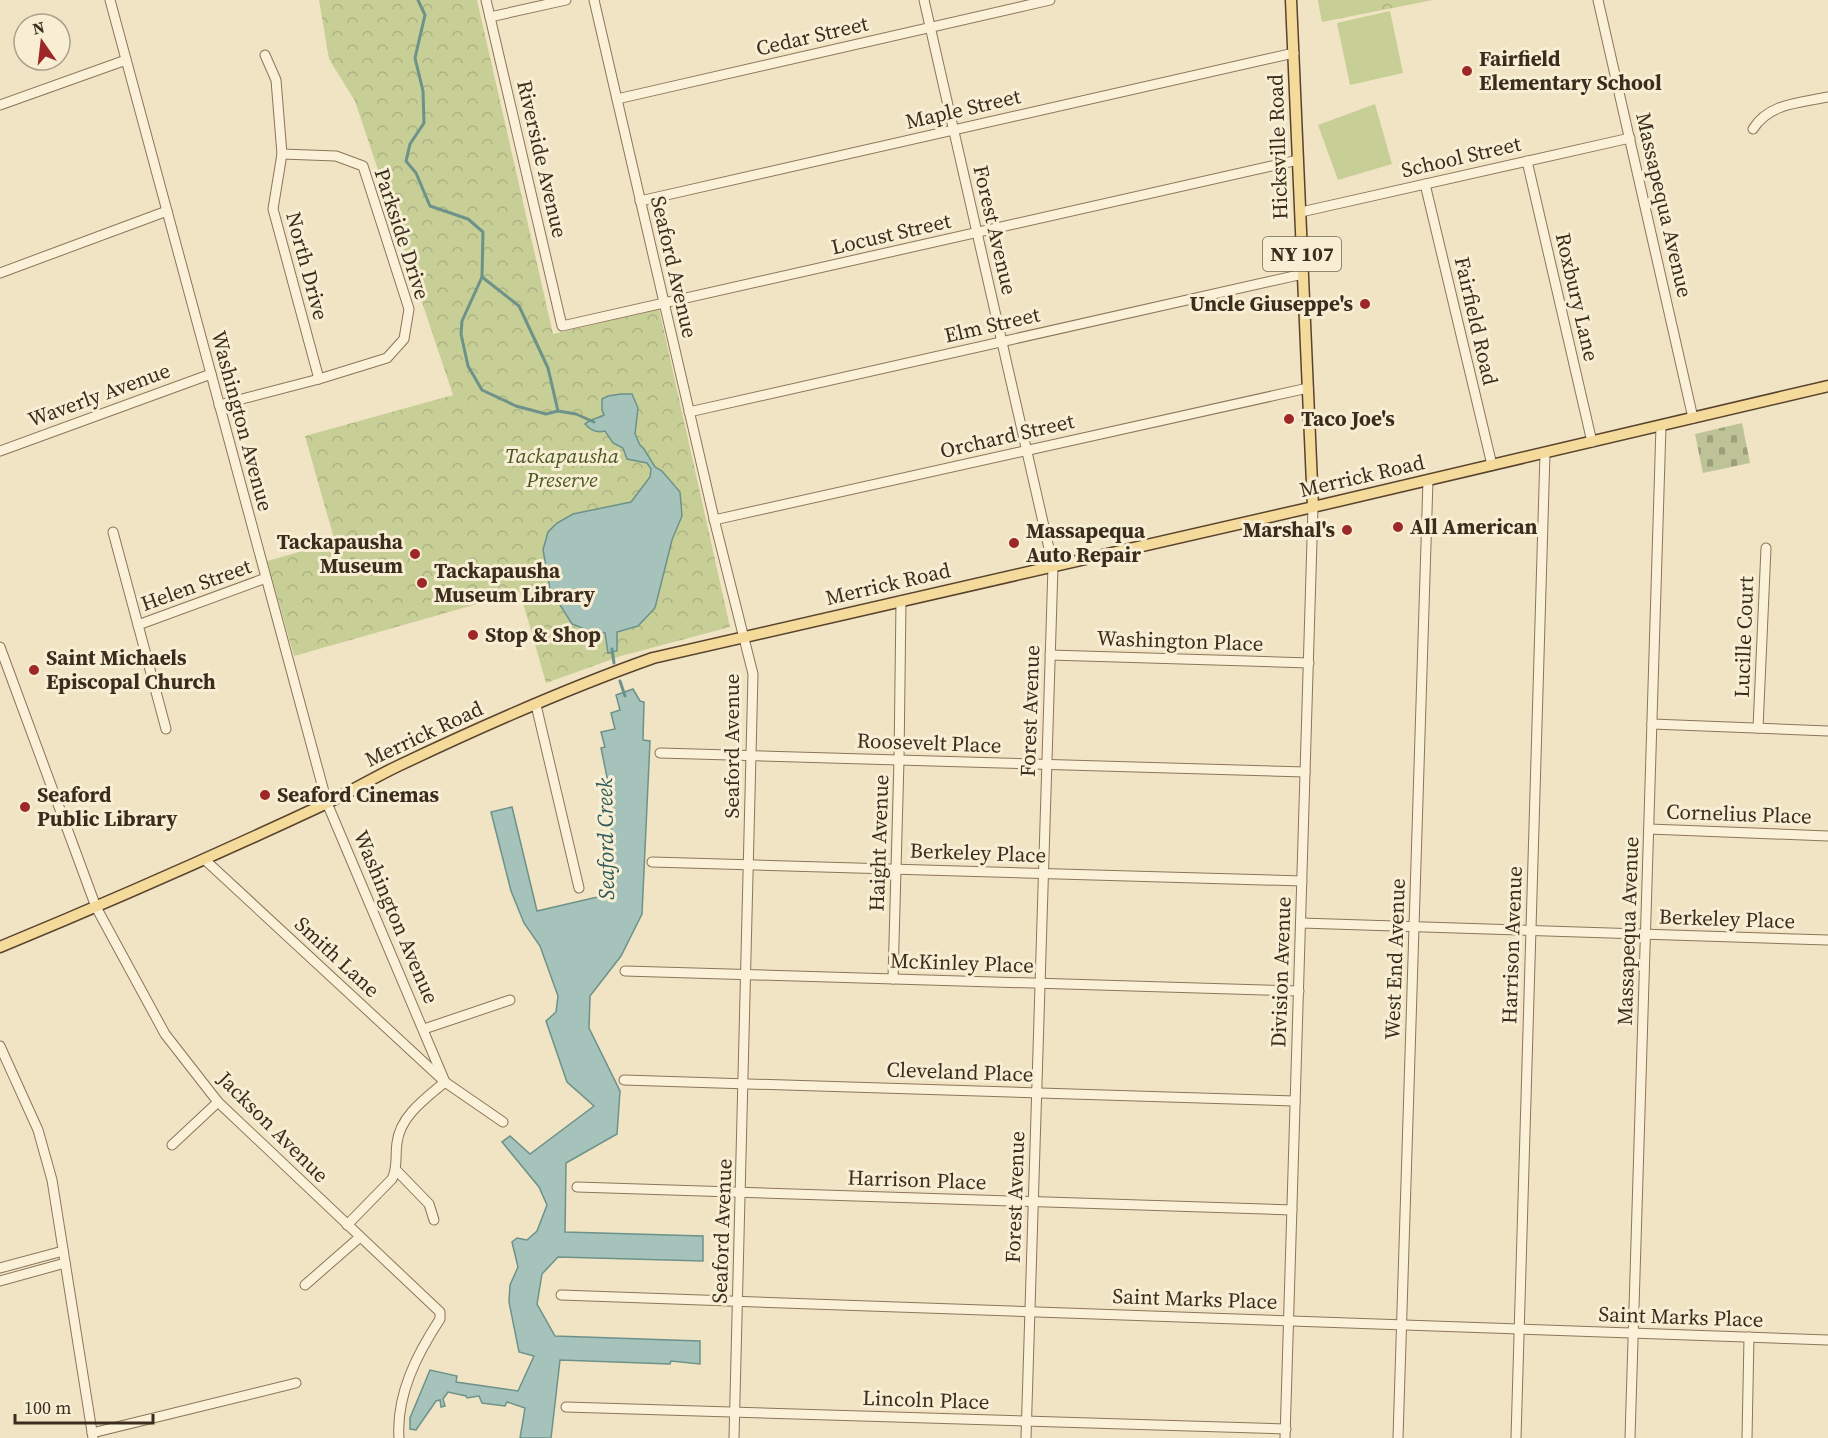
<svg xmlns="http://www.w3.org/2000/svg" width="1828" height="1438" viewBox="0 0 1828 1438" font-family="'Source Serif 4',serif">
  <defs>
    <pattern id="cemetery-stones" width="16" height="16" patternUnits="userSpaceOnUse" patternTransform="scale(1.5)"><rect width="16" height="16" fill="#bdc397"/><path d="M2 7V4a2 2 0 0 1 4 0v3zM10 15v-3a2 2 0 0 1 4 0v3z" fill="#9b9f7b"/></pattern>
    <pattern id="park-crowns" width="20" height="18" patternUnits="userSpaceOnUse" patternTransform="scale(1.5)"><rect width="20" height="18" fill="#c7cf97"/><path d="M2 6a3 3 0 1 1 6 0M12 15a3 3 0 1 1 6 0" fill="none" stroke="#acb282"/></pattern>
  </defs>
  <rect width="100%" height="100%" fill="#f0e4c4"/>
  <polygon fill="url(#cemetery-stones)" points="1742,423 1750,463 1703,473 1695,434"/>
  <g fill="url(#park-crowns)">
    <polygon points="319,0 477,0 553,334 659,309 730,627 621,656 546,683 520,592 294,656 267,561 335,542 305,436 453,395 355,101 329,59"/>
    <polygon points="1318,0 1433,0 1322,22"/>
  </g>
  <g fill="#c7cf97">
    <polygon points="1318,0 1361,0 1364,13 1322,21"/>
    <polygon points="1390,11 1403,73 1350,85 1337,23"/>
    <polygon points="1375,104 1392,164 1338,180 1318,125"/>
  </g>
  <g fill="#a6c3bb" stroke="#6c9289" stroke-width="1.5">
    <path d="M621,394H632L638,408L635,434L640,445L644,449L655,467L662,471L680,492L682,516L672,540L655,608L638,626L617,632V651L608,653L605,633L587,630L572,624L550,589L543,550L548,532L557,523L573,514L631,502L650,477L651,469L647,463L627,459L623,448L613,443L605,431C597,433 591,431 585,424C591,418 597,419 604,415L602,410V399L608,396Z"/>
    <polygon points="633,689 640,701 644,702 643,740 650,741 642,914 621,956 590,996 589,1028 620,1091 617,1134 566,1163 565,1232 703,1236 703,1261 558,1257 542,1274 537,1304 555,1336 700,1341 700,1364 671,1361 670,1364 560,1360 551,1438 520,1438 525,1408 507,1402 505,1406 482,1403 479,1396 467,1398 466,1396 448,1392 443,1399 445,1406 441,1407 440,1400 436,1401 416,1430 410,1429 410,1418 430,1370 457,1376 456,1382 518,1391 534,1356 519,1352 509,1302 510,1285 518,1267 512,1242 517,1238 527,1240 537,1231 547,1205 539,1187 502,1142 510,1136 530,1154 594,1106 567,1082 546,1021 556,1012 558,996 540,946 524,923 511,891 491,812 512,807 537,911 615,893 609,787 601,748 605,747 601,732 615,729 611,713 620,710 616,695"/>
  </g>
  <g fill="none" stroke-linecap="round" stroke-linejoin="round">
    <g stroke="#6c9289" stroke-width="3">
      <polyline points="418,0 425,15 415,58 423,91 424,123 410,144 406,161 416,173 430,206 468,219 483,232 482,277 462,321 461,334 468,366 482,390 516,406 546,414 558,411 576,414 594,422"/>
      <polyline points="482,277 519,306 548,368 558,411"/>
      <polyline points="612,649 614,663"/>
      <polyline points="620,681 625,696"/>
    </g>
    <g stroke="#8c755a" stroke-width="11">
      <g id="minor">
        <polyline points="110,0 327,803 445,1082"/>
        <polyline points="486,0 562,326 1298,160"/>
        <polyline points="594,0 716,527 753,674 734,1438"/>
        <polyline points="924,0 1053,566 1026,1438"/>
        <polyline points="1598,0 1693,418"/>
        <polyline points="490,17 566,0"/>
        <polyline points="265,55 276,80 282,154 273,209 319,379"/>
        <polyline points="617,99 1050,0"/>
        <polyline points="0,105 126,60"/>
        <path d="M1753,129C1769,103 1800,103 1828,97"/>
        <polyline points="1527,161 1592,442"/>
        <polyline points="1425,184 1492,465"/>
        <polyline points="640,201 1294,53"/>
        <polyline points="1301,212 1630,138"/>
        <polyline points="0,273 167,211"/>
        <polyline points="219,405 319,379 387,358 404,339 409,309 363,166 336,156 282,154"/>
        <polyline points="689,412 1303,274"/>
        <polyline points="0,451 211,374"/>
        <polyline points="714,520 1308,388"/>
        <polyline points="113,532 166,729"/>
        <polyline points="138,625 266,578"/>
        <path d="M0,647L96,907L165,1034L218,1102L440,1312V1319C417,1354 396,1395 399,1438"/>
        <polyline points="1050,655 1309,663"/>
        <polyline points="536,705 579,888"/>
        <polyline points="1652,724 1828,731"/>
        <polyline points="1758,728 1766,548"/>
        <polyline points="660,753 1305,772"/>
        <polyline points="1649,829 1828,836"/>
        <polyline points="204,859 445,1082 503,1122"/>
        <polyline points="652,862 1302,881"/>
        <polyline points="1301,923 1828,940"/>
        <polyline points="625,971 1299,991"/>
        <polyline points="893,979 899,760 901,601"/>
        <polyline points="424,1029 510,1000"/>
        <polyline points="0,1046 38,1130 52,1180 93,1438"/>
        <polyline points="624,1080 1295,1101"/>
        <polyline points="172,1145 218,1102"/>
        <polyline points="396,1170 429,1204 434,1220"/>
        <polyline points="577,1187 1292,1210"/>
        <path d="M347,1225L392,1179C398,1167 395,1156 397,1143C400,1116 426,1098 445,1082"/>
        <polyline points="0,1268 63,1251"/>
        <polyline points="0,1281 65,1263"/>
        <polyline points="305,1285 360,1237"/>
        <polyline points="561,1295 1828,1340"/>
        <polyline points="566,1407 1286,1429"/>
        <polyline points="92,1433 296,1383"/>
        <polyline points="1285,1438 1313,507"/>
        <polyline points="1398,1438 1428,480"/>
        <polyline points="1516,1438 1545,453"/>
        <polyline points="1630,1438 1661,426"/>
        <polyline points="1747,1438 1749,1337"/>
      </g>
    </g>
    <g stroke="#59432e" stroke-width="13">
      <g id="major">
        <polyline points="1291,0 1313,507"/>
        <path d="M0,947C109,902 218,854 325,804C350,792 373,778 398,766C480,727 568,688 653,658L1313,507L1828,386"/>
      </g>
    </g>
    <use href="#minor" stroke="#faf1d8" stroke-width="9"/>
    <use href="#major" stroke="#f4da9b" stroke-width="10"/>
  </g>
  <g fill="#9d2827" stroke="#f7eed4" stroke-width="2">
    <circle cx="1467" cy="71" r="6"/>
    <circle cx="1365" cy="304" r="6"/>
    <circle cx="1289" cy="419" r="6"/>
    <circle cx="1398" cy="527" r="6"/>
    <circle cx="1347" cy="530" r="6"/>
    <circle cx="1014" cy="543" r="6"/>
    <circle cx="415" cy="554" r="6"/>
    <circle cx="422" cy="583" r="6"/>
    <circle cx="473" cy="635" r="6"/>
    <circle cx="34" cy="670" r="6"/>
    <circle cx="265" cy="795" r="6"/>
    <circle cx="25" cy="807" r="6"/>
  </g>
  <g text-anchor="middle" stroke-width="6" stroke-linejoin="round" paint-order="stroke">
    <rect fill="#f7eed4" stroke="#736755" stroke-width="1.5" x="1263" y="237" width="78" height="34" rx="4.5"/>
    <g font-size="20" font-weight="bold" fill="#3b2d1e">
      <text x="1302" y="261">NY 107</text>
    </g>
    <g font-size="21" fill="#3b2d1e" stroke="#f7eed4">
      <text transform="translate(812 36) rotate(-13)" y="7">Cedar Street</text>
      <text transform="translate(963 109) rotate(-13)" y="7">Maple Street</text>
      <text transform="translate(1278 147) rotate(-92)" y="7">Hicksville Road</text>
      <text transform="translate(1461 157) rotate(-13)" y="7">School Street</text>
      <text transform="translate(542 159) rotate(77)" y="7">Riverside Avenue</text>
      <text transform="translate(1664 205) rotate(77)" y="7">Massapequa Avenue</text>
      <text transform="translate(995 230) rotate(77)" y="7">Forest Avenue</text>
      <text transform="translate(402 234) rotate(72)" y="7">Parkside Drive</text>
      <text transform="translate(891 234) rotate(-13)" y="7">Locust Street</text>
      <text transform="translate(307 266) rotate(75)" y="7">North Drive</text>
      <text transform="translate(674 267) rotate(77)" y="7">Seaford Avenue</text>
      <text transform="translate(1577 297) rotate(77)" y="7">Roxbury Lane</text>
      <text transform="translate(1476 321) rotate(77)" y="7">Fairfield Road</text>
      <text transform="translate(992 325) rotate(-13)" y="7">Elm Street</text>
      <text transform="translate(99 395) rotate(-20)" y="7">Waverly Avenue</text>
      <text transform="translate(242 421) rotate(75)" y="7">Washington Avenue</text>
      <text transform="translate(1007 436) rotate(-13)" y="7">Orchard Street</text>
      <text transform="translate(1362 476) rotate(-13)" y="7">Merrick Road</text>
      <text transform="translate(888 584) rotate(-13)" y="7">Merrick Road</text>
      <text transform="translate(196 585) rotate(-20)" y="7">Helen Street</text>
      <text transform="translate(1744 637) rotate(-88)" y="7">Lucille Court</text>
      <text transform="translate(1180 641) rotate(2)" y="7">Washington Place</text>
      <text transform="translate(1030 711) rotate(-88)" y="7">Forest Avenue</text>
      <text transform="translate(424 734) rotate(-25)" y="7">Merrick Road</text>
      <text transform="translate(929 743) rotate(2)" y="7">Roosevelt Place</text>
      <text transform="translate(732 746) rotate(-90)" y="7">Seaford Avenue</text>
      <text transform="translate(1739 814) rotate(2)" y="7">Cornelius Place</text>
      <text transform="translate(879 843) rotate(-88)" y="7">Haight Avenue</text>
      <text transform="translate(978 853) rotate(2)" y="7">Berkeley Place</text>
      <text transform="translate(396 917) rotate(67)" y="7">Washington Avenue</text>
      <text transform="translate(1727 919) rotate(2)" y="7">Berkeley Place</text>
      <text transform="translate(1628 931) rotate(-88)" y="7">Massapequa Avenue</text>
      <text transform="translate(1512 945) rotate(-88)" y="7">Harrison Avenue</text>
      <text transform="translate(337 957) rotate(43)" y="7">Smith Lane</text>
      <text transform="translate(1395 959) rotate(-88)" y="7">West End Avenue</text>
      <text transform="translate(962 963) rotate(2)" y="7">McKinley Place</text>
      <text transform="translate(1281 972) rotate(-88)" y="7">Division Avenue</text>
      <text transform="translate(960 1072) rotate(2)" y="7">Cleveland Place</text>
      <text transform="translate(273 1127) rotate(45)" y="7">Jackson Avenue</text>
      <text transform="translate(917 1180) rotate(2)" y="7">Harrison Place</text>
      <text transform="translate(1015 1197) rotate(-88)" y="7">Forest Avenue</text>
      <text transform="translate(722 1231) rotate(-88)" y="7">Seaford Avenue</text>
      <text transform="translate(1195 1299) rotate(2)" y="7">Saint Marks Place</text>
      <text transform="translate(1681 1317) rotate(2)" y="7">Saint Marks Place</text>
      <text transform="translate(926 1400) rotate(2)" y="7">Lincoln Place</text>
    </g>
    <g font-size="21" font-weight="bold" fill="#3b2d1e" stroke="#f7eed4" text-anchor="start">
      <text x="1479" y="66">Fairfield<tspan x="1479" dy="24">Elementary School</tspan></text>
      <text x="1353" y="311" text-anchor="end">Uncle Giuseppe's</text>
      <text x="1301" y="426">Taco Joe's</text>
      <text x="1410" y="534">All American</text>
      <text x="1335" y="537" text-anchor="end">Marshal's</text>
      <text x="1026" y="538">Massapequa<tspan x="1026" dy="24">Auto Repair</tspan></text>
      <text x="403" y="549" text-anchor="end">Tackapausha<tspan x="403" dy="24">Museum</tspan></text>
      <text x="434" y="578">Tackapausha<tspan x="434" dy="24">Museum Library</tspan></text>
      <text x="485" y="642">Stop &amp; Shop</text>
      <text x="46" y="665">Saint Michaels<tspan x="46" dy="24">Episcopal Church</tspan></text>
      <text x="37" y="802">Seaford<tspan x="37" dy="24">Public Library</tspan></text>
      <text x="277" y="802">Seaford Cinemas</text>
    </g>
    <g font-size="21" font-style="italic" fill="#4a5824" stroke="#f7eed4">
      <text x="562" y="463">Tackapausha<tspan x="562" dy="24">Preserve</tspan></text>
    </g>
    <g font-size="22" font-style="italic" fill="#2d5b59" stroke="#f7eed4">
      <text transform="translate(605 839) rotate(-91)" y="8">Seaford Creek</text>
    </g>
  </g>
  <g transform="translate(42 42) rotate(346)"><circle r="28" fill="#f7eed4" stroke="#aca18b" stroke-width="1.5"/>
  <path d="M0-4.5L10 22L0 15L-10 22Z" fill="#9d2827"/>
  <text y="-9" font-size="16" font-weight="bold" text-anchor="middle" fill="#3b2d1e">N</text>
  </g>
  <path d="M15 1414v9h138v-9" fill="none" stroke="#3b2d1e" stroke-width="3"/>
  <text x="24" y="1414" font-size="18" fill="#3b2d1e" stroke="#f7eed4" stroke-width="4.5" paint-order="stroke">100 m</text>
</svg>
